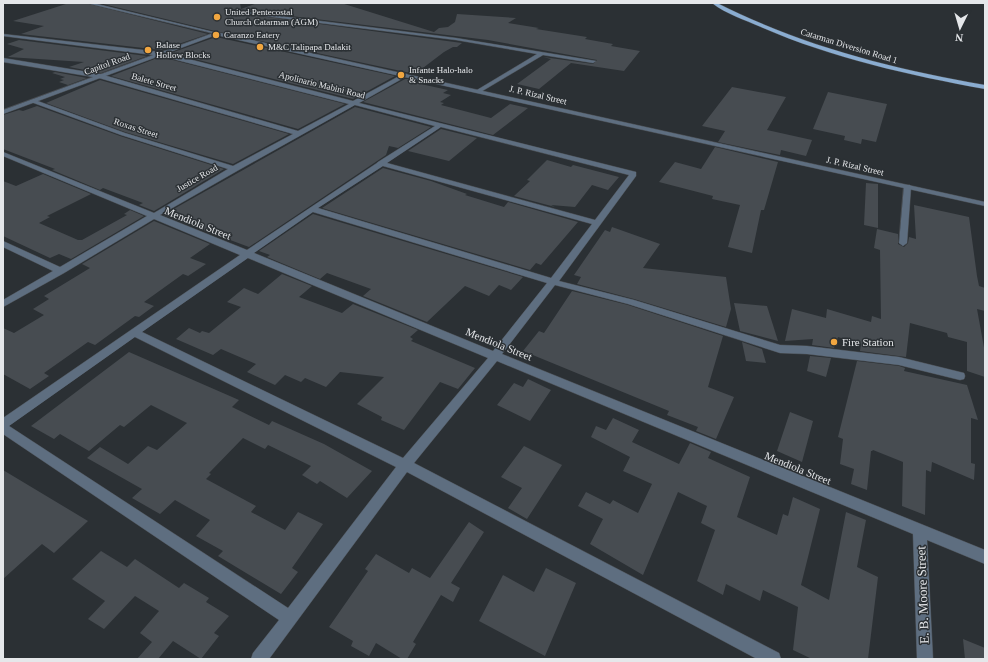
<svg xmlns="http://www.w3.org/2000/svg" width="988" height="662" viewBox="0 0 988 662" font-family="Georgia,serif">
  <rect width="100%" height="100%" fill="#2b3034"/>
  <g fill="#474c51">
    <polygon points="69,3 85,3 208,34 161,50 21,34 44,26 13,21"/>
    <polygon points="99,3 240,3 241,9 257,3 341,3 434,32 439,28 448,27 455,22 457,14 516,18 508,23 539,28 536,29 587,37 585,39 613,44 611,46 640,51 624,71 571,63 539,89 517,84 551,59 543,57 593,64 597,60 488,40 233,9 230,12 462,43 457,47 453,47 444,52 415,74 215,31"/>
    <polygon points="216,37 395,76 353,99 171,53"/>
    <polygon points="19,40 147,56 101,73 69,67 84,62 8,57 24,49 7,44"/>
    <polygon points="160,57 161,57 345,104 298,129 111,76"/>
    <polygon points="55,72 87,78 68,85 59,82 64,80 60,79 65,77 52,73"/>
    <polygon points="405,79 409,79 407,81 448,90 443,93 451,95 440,102 444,103 441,105 491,118 510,104 528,108 493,135 363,102"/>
    <polygon points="100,80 289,134 233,164 125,132 46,103"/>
    <polygon points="732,87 786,97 767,130 812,140 806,156 781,150 780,155 718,142 725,131 702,126"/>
    <polygon points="828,92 887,104 876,142 862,139 861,144 844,140 845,136 813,129"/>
    <polygon points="37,106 120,136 224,169 154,211 139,205 143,203 103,188 100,190 52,170 55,169 3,149 3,115 19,110 23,111"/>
    <polygon points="355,107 431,127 398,148 389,146 386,155 249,247 163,215"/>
    <polygon points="441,129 477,138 449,161 408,151"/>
    <polygon points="715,147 778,162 764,210 761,210 752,253 728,247 740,205 712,199 713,196 659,182 675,162 701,169"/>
    <polygon points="547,160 571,167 573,165 619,177 608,190 592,185 575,207 551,205 555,207 514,196 530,181 527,180"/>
    <polygon points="383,168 431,181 467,194 465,195 504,207 508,202 578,222 541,265 536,263 530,270 322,208"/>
    <polygon points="43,174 91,194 47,216 50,217 39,223 78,240 82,240 127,215 124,214 130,210 144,216 71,259 59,254 50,258 3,236 3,181 16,186"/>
    <polygon points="866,183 878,184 878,228 864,225"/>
    <polygon points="914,205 969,217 977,276 979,286 985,288 985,311 977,309 985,353 985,377 967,371 967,342 948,337 947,333 910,323 906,357 860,351 861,344 838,337 834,348 812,345 813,339 785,341 792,309 826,318 827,309 871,322 872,316 881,319 880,250 874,248 877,229 898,234 898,244 904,247 908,243 909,237 916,239"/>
    <polygon points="313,214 523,277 511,290 499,285 489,296 465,286 427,322 363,296 371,289 327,273 320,279 267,257 270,255 259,251"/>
    <polygon points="154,221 210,244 190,258 206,264 188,276 183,274 144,302 154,306 139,317 135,316 95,345 88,342 44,373 49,376 30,389 3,374 3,328 14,333 44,315 33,309 49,299 44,296 90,268 82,264"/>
    <polygon points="612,227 660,244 643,268 726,277 731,309 726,327 634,299 577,284 581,277 574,275 605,230 610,232"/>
    <polygon points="282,274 312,286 299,297 342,313 353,304 418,330 410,337 413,339 411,341 475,368 458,389 440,382 404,430 381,420 382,417 357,404 384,377 340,372 326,387 305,378 301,382 285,375 275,385 247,372 256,364 221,349 213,355 176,339 189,328 200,333 202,331 209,333 241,307 227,302 244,288 258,294"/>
    <polygon points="572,291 628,305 723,336 708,387 734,397 716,439 696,431 698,427 667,415 669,411 523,351 539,331 544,333"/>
    <polygon points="734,303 767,306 778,341 740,331"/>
    <polygon points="742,342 762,349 766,363 746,361"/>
    <polygon points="129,352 239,400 232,407 269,425 272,421 324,444 372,471 347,498 320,481 317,484 302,475 311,466 268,445 265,449 243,438 209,473 211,474 206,479 256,506 251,512 285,530 298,512 323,524 292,568 298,572 281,594 218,556 223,551 196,536 210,520 175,500 160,514 132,498 142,489 87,458 100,447 128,464 148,446 157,450 187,423 151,405 124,427 120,425 89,451 60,434 54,439 31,426"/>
    <polygon points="810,356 831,358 826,377 807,371"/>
    <polygon points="857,361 899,366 905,368 904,371 967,385 978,420 971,418 971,463 975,464 974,480 932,462 931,472 926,470 925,515 902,506 903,462 873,450 872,451 871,451 867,490 851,484 854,469 840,464 843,439 838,437"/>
    <polygon points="528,379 551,390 530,421 497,405 514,383 523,387"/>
    <polygon points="790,412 813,421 802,462 777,451"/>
    <polygon points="613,418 639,430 632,442 679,464 690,443 711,452 708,458 750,477 737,517 777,535 783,514 788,516 793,497 820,509 801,585 829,600 846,512 866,520 857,567 878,577 868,659 812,659 793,650 798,607 763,590 760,601 726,584 723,595 697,581 715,530 701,523 707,506 678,492 643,575 590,544 603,519 578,506 586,492 610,504 613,500 638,513 652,484 623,471 630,457 591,437 596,426 606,430"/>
    <polygon points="524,446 562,465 527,519 508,508 522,488 501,477"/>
    <polygon points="3,470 88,521 54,553 42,544 3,579"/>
    <polygon points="469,522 484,532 451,583 460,588 453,602 441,595 413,642 416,644 407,659 402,659 376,643 369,656 351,646 353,641 329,627 368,571 365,569 376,554 409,573 412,568 430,578"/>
    <polygon points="101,551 127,567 135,559 179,588 184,583 209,598 206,602 229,616 214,633 219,636 201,659 173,641 158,659 137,659 152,642 140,633 159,611 135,596 104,629 88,619 105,601 72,579"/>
    <polygon points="546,568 576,583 545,656 479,621 503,575 534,592"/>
    <polygon points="963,639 985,648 985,659 965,659"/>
  </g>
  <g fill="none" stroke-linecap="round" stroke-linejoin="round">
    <g stroke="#494d51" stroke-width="1">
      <polygon id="service" points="904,185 910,185 911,187 907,243 903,246 899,243"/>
    </g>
    <g stroke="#494d51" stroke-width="1">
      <g id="minor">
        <polygon points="86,3 93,3 218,33 216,34"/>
        <polygon points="233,10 456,38 596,61 593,63 543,55 479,93 476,91 477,90 537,54 456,40 231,12"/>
        <path d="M3,34L161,52L353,101L403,74H407V76L359,103L636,172V176L559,281L634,300L780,345L807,346L899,357L964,373L965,376L964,379L960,380L899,365L807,354L780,353L628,304L555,285L502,354L985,550V564L927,540L933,659H917L913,534L497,361L414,463L779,653L781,659H757L407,472L269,659H251L253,653L279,620L3,434V418L240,255L154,219L64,273L3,307V300L53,271L3,247V241L60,267L147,216L3,156V152L154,213L228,169L121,135L31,102V100H35L125,133L233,166L293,134L99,78L3,62V58L100,74L298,131L349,104L161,56L3,36ZM355,105L435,126L378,162L377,163L247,250L160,215L237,171ZM441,127L629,175L595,220L387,163ZM383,166L592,224L551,278L318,208ZM313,212L547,283L493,351L254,253ZM248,258L488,358L403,458L142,332ZM135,337L396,467L288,608L9,426Z"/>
      </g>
    </g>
    <g stroke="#494d51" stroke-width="1">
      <polygon id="tertiary" points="216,32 985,202 985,206 216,35 3,114 3,110"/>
    </g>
    <g stroke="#494d51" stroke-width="1">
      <path id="primary" d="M712,3H717C802,46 892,69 985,85V89C909,75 832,58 761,27C745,20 726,14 712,3Z"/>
    </g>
    <use href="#service" fill="#5e6e80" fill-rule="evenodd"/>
    <use href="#minor" fill="#5e6e80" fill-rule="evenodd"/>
    <use href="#tertiary" fill="#5e6e80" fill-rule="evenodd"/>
    <use href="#primary" fill="#8aacd0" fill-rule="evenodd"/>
  </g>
  <g fill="#f1a640" stroke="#2b3034" stroke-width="1.5">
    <circle cx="217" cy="17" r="4"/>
    <circle cx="216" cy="35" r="4"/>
    <circle cx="260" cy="47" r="4"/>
    <circle cx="148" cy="50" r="4"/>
    <circle cx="401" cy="75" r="4"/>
    <circle cx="834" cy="342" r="4"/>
  </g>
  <g text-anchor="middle" stroke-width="3" stroke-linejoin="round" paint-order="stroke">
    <g font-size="9" fill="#e5e7ea" stroke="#2b3034" text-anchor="start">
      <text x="225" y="15">United Pentecostal<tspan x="225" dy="10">Church Catarman (AGM)</tspan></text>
      <text x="224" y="38">Caranzo Eatery</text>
      <text x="156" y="48">Balase<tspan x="156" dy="10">Hollow Blocks</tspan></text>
      <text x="268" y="50">M&amp;C Talipapa Dalakit</text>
      <text x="409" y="73">Infante Halo-halo<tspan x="409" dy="10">&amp; Snacks</tspan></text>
    </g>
    <g font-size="9" fill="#e5e7ea" stroke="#2b3034">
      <text transform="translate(849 46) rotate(17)" y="3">Catarman Diversion Road 1</text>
      <text transform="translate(107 64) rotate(-20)" y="3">Capitol Road</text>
      <text transform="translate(154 82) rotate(16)" y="3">Balete Street</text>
      <text transform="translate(322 85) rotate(14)" y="3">Apolinario Mabini Road</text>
      <text transform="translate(538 95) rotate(13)" y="3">J. P. Rizal Street</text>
      <text transform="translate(136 128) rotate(18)" y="3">Roxas Street</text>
      <text transform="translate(855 166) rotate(13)" y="3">J. P. Rizal Street</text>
      <text transform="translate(197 178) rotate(-30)" y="3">Justice Road</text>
    </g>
    <g font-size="11" fill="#e5e7ea" stroke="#2b3034">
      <text transform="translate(198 223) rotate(22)" y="4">Mendiola Street</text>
      <text transform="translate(499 344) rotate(22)" y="4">Mendiola Street</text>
      <text transform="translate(798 468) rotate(22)" y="4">Mendiola Street</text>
    </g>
    <g font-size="11" fill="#e5e7ea" stroke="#2b3034" text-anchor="start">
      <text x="842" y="346">Fire Station</text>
    </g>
    <g font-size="13" fill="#e5e7ea" stroke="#2b3034">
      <text transform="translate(922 595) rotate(-92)" y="5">E. B. Moore Street</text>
    </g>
  </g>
  <rect width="988" height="662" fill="none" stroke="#e5e7ea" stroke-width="8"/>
  <g transform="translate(960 28) rotate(185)" stroke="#2b3034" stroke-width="3" paint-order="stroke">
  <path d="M0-3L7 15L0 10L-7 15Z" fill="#e5e7ea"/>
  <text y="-6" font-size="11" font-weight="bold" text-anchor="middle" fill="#e5e7ea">N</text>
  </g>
</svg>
